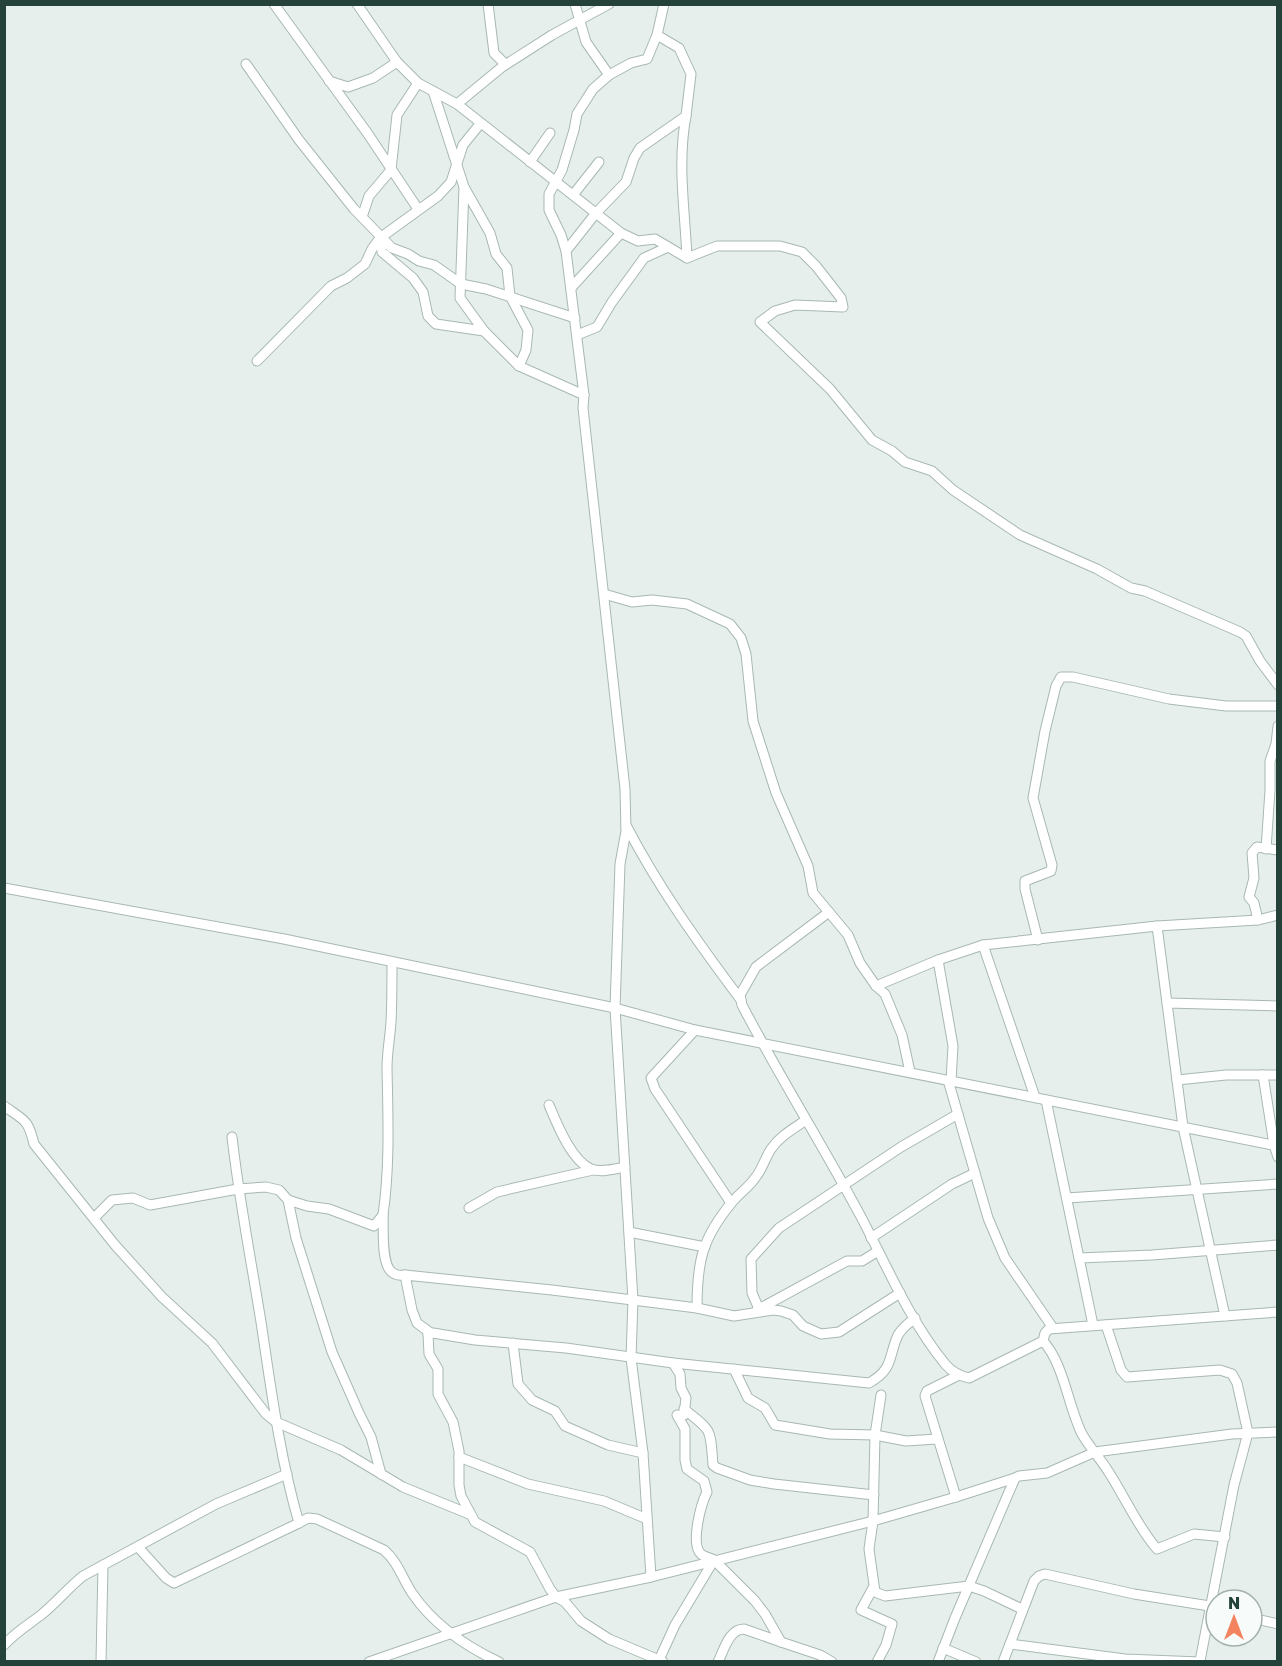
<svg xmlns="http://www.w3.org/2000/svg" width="1282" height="1666" viewBox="0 0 1282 1666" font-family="'Golos Text',sans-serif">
  <rect width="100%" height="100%" fill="#e6efeb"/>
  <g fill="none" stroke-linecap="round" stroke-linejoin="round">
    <g stroke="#a8b8b2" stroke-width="11">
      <g id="minor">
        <polyline points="274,4 368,134 418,209"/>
        <polyline points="357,4 397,62 418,83 457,104 621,233 638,241 655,239 687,258 717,246 780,246 802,252 816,266 841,298 843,307 795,305 775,311 760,322 830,389 872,440 892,451 905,462 932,471 953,490 1020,535 1097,569 1131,588 1145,591 1240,632 1246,636 1260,661 1278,685"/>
        <polyline points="488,4 494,53 505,64"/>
        <polyline points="575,4 586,42 609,75 631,63 647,59 657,35 664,4"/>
        <polyline points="246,64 299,140 354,209 392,248 408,254 419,261 434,265 461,284 486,289 575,318"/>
        <polyline points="609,75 593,89 577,114 574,130 562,170 549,194 549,210 561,235 566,251 584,395 583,408 625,789 626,831 620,864 615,1008 633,1300 631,1358 643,1453 651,1577"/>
        <polyline points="329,81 348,87 373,78 397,62"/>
        <polyline points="433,91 464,187 460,298 484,331"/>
        <polyline points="457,104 502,67 552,35 609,4"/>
        <path d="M686,116C677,164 685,210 687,258"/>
        <polyline points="480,124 463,145 451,182 438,196 380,238 382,252 413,278 423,292 428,316 436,324 484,331 519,366 584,395"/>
        <polyline points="530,162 550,133"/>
        <polyline points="464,187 490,233 496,254 507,268 510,296 528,330 526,350 519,366"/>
        <polyline points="573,195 599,162"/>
        <polyline points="362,217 369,196 391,170 397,115 418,83"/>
        <polyline points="566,251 596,213 626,182 634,158 640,148 686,116 691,74 679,48 657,35"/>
        <polyline points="571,288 621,233"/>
        <polyline points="577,335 597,327 612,302 644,258 668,247"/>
        <polyline points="257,361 331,286 347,278 365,264 372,249 380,238"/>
        <polyline points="604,594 632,602 652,600 687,604 730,624 741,638 746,654 753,721 776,793 808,866 813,893 848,935 860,963 876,986 885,994 902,1035 910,1072"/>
        <path d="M626,825C658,887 699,944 741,1000"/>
        <polyline points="1266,849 1270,790 1270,761 1276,744 1278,726"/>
        <polyline points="4,888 284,939 615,1008 695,1030 1278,1146"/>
        <path d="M829,912L756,967L740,995L742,1005C779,1076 822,1144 860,1215C886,1264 910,1322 946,1365C952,1372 960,1376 969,1378L1043,1341L1045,1333L1049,1329L1278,1312"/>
        <polyline points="1258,920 1254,903 1249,897 1254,878 1252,853 1257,847 1278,850"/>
        <polyline points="1157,926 1167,1003"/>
        <polyline points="1038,940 1025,889 1025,881 1051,871 1052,865 1033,798 1045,731 1056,686 1061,677 1073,677 1169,699 1226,706 1278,706"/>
        <polyline points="983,945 1035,1097"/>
        <polyline points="938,960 953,1046 951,1081"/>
        <polyline points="876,986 938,960 983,945 1157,926 1258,920 1278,915"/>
        <polyline points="695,1030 651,1078 655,1089 731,1203"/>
        <polyline points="1263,1075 1274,1145 1278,1157"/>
        <polyline points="948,1080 988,1218 1005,1258 1053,1328"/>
        <polyline points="1177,1080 1226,1075 1278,1075"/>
        <polyline points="1046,1100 1093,1325"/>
        <path d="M549,1105C557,1124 571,1160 591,1169C601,1173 615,1169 625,1167"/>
        <path d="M4,1106C25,1121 28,1119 34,1144L115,1245L162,1297L212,1343L266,1414L276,1422L341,1450L403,1487L469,1514"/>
        <path d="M232,1137C239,1199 251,1260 261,1322C271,1389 280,1458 299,1523L308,1518L317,1519L384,1550C398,1562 402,1578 412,1593C433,1624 465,1646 499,1662"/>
        <polyline points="1067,1198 1278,1184"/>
        <path d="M288,1200L307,1206L329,1209L374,1226L383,1215C384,1229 380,1269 395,1274C398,1276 401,1275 405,1275"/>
        <polyline points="469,1208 497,1192 593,1170"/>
        <path d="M383,1215C390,1166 388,1117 387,1068C387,1053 390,1037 391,1022C392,1002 392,982 392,962"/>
        <polyline points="94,1218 112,1200 133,1198 150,1205 238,1189 266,1187 279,1190 288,1200 296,1238 332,1352 359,1413 371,1437 381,1474"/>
        <polyline points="629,1232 705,1247"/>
        <polyline points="871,1238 952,1184 975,1173"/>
        <polyline points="1079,1258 1152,1255 1278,1245"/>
        <path d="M697,1308C697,1261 702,1238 733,1201C740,1193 749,1187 755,1178C762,1170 765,1158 771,1149C780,1136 793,1129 806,1120"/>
        <polyline points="759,1309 752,1293 751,1259 779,1228 901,1147 958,1114"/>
        <polyline points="757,1310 847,1261 862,1261 878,1251"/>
        <polyline points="1225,1316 1183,1127 1167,1003 1278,1006"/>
        <polyline points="1106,1325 1121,1370 1127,1377 1220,1370 1232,1374 1237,1383 1248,1433 1234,1485 1200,1661"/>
        <polyline points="428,1334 428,1331 417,1323 412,1310 405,1275 552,1290 697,1308 734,1316 773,1310 781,1311 793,1315 803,1326 821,1334 839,1332 900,1293"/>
        <path d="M1043,1341C1064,1364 1068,1406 1082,1434C1090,1448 1100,1458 1108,1471C1125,1497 1137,1526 1157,1549L1194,1534L1225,1537"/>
        <polyline points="513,1343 518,1384 532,1400 555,1411 565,1426 608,1445 643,1453"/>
        <polyline points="734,1369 748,1398 765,1408 775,1425 830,1434 875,1435 906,1441 937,1439"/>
        <polyline points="881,1395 875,1435 873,1521 869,1549 875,1592 885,1596 969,1586 984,1591 1022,1609"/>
        <path d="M684,1409C713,1432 710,1428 713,1465L717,1468L750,1480L774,1484L874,1495"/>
        <polyline points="459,1457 528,1484 604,1501 647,1519"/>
        <polyline points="956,1497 925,1396 927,1391 959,1375"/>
        <polyline points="138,1547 166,1578 174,1583 299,1523"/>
        <polyline points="714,1560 755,1601 765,1614 781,1642 820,1655 832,1662"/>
        <polyline points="873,1588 861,1610 892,1624 886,1645 877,1662"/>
        <polyline points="1252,1618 1278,1624"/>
        <polyline points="1010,1644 1125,1659 1200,1662"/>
        <path d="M4,1645C16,1632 28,1625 41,1615C56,1603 68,1588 83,1576L216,1504L287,1474"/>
        <polyline points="943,1648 976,1662"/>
        <polyline points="101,1662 103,1565"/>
        <polyline points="369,1662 556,1597 651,1577 873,1521 956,1497 1015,1478"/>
        <path d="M659,1662V1660L609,1639L581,1621L565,1602L556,1597L550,1589L530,1552L475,1522L461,1496L459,1485V1451L453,1422L438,1394V1369L429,1354L428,1334L433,1333L475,1340L566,1348L673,1363L869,1383C894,1369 888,1357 898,1335C902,1328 909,1323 915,1318"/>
        <path d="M663,1662L659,1660L675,1625L714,1560C711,1558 704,1557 701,1554C690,1544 701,1504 707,1492L704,1481L687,1469L685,1460V1429L677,1415H684L686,1398L681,1388L680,1374L673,1363"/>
        <path d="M718,1662C724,1650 729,1629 744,1629L781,1642"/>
        <polyline points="938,1662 955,1618 1015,1478 1019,1476 1047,1473 1095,1452 1232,1434 1278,1432"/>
        <polyline points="1003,1662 1034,1581 1039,1576 1045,1574 1134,1594 1216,1607"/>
      </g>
    </g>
    <use href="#minor" stroke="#fff" stroke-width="9"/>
  </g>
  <rect width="1282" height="1666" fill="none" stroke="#24423a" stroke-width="12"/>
  <g transform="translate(1234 1618)"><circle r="28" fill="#f7fbf9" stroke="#a3b1ad" stroke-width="1.5"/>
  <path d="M0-4.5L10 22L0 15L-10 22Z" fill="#f4845f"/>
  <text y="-9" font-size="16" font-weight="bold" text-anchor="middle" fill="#24423a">N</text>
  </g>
</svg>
